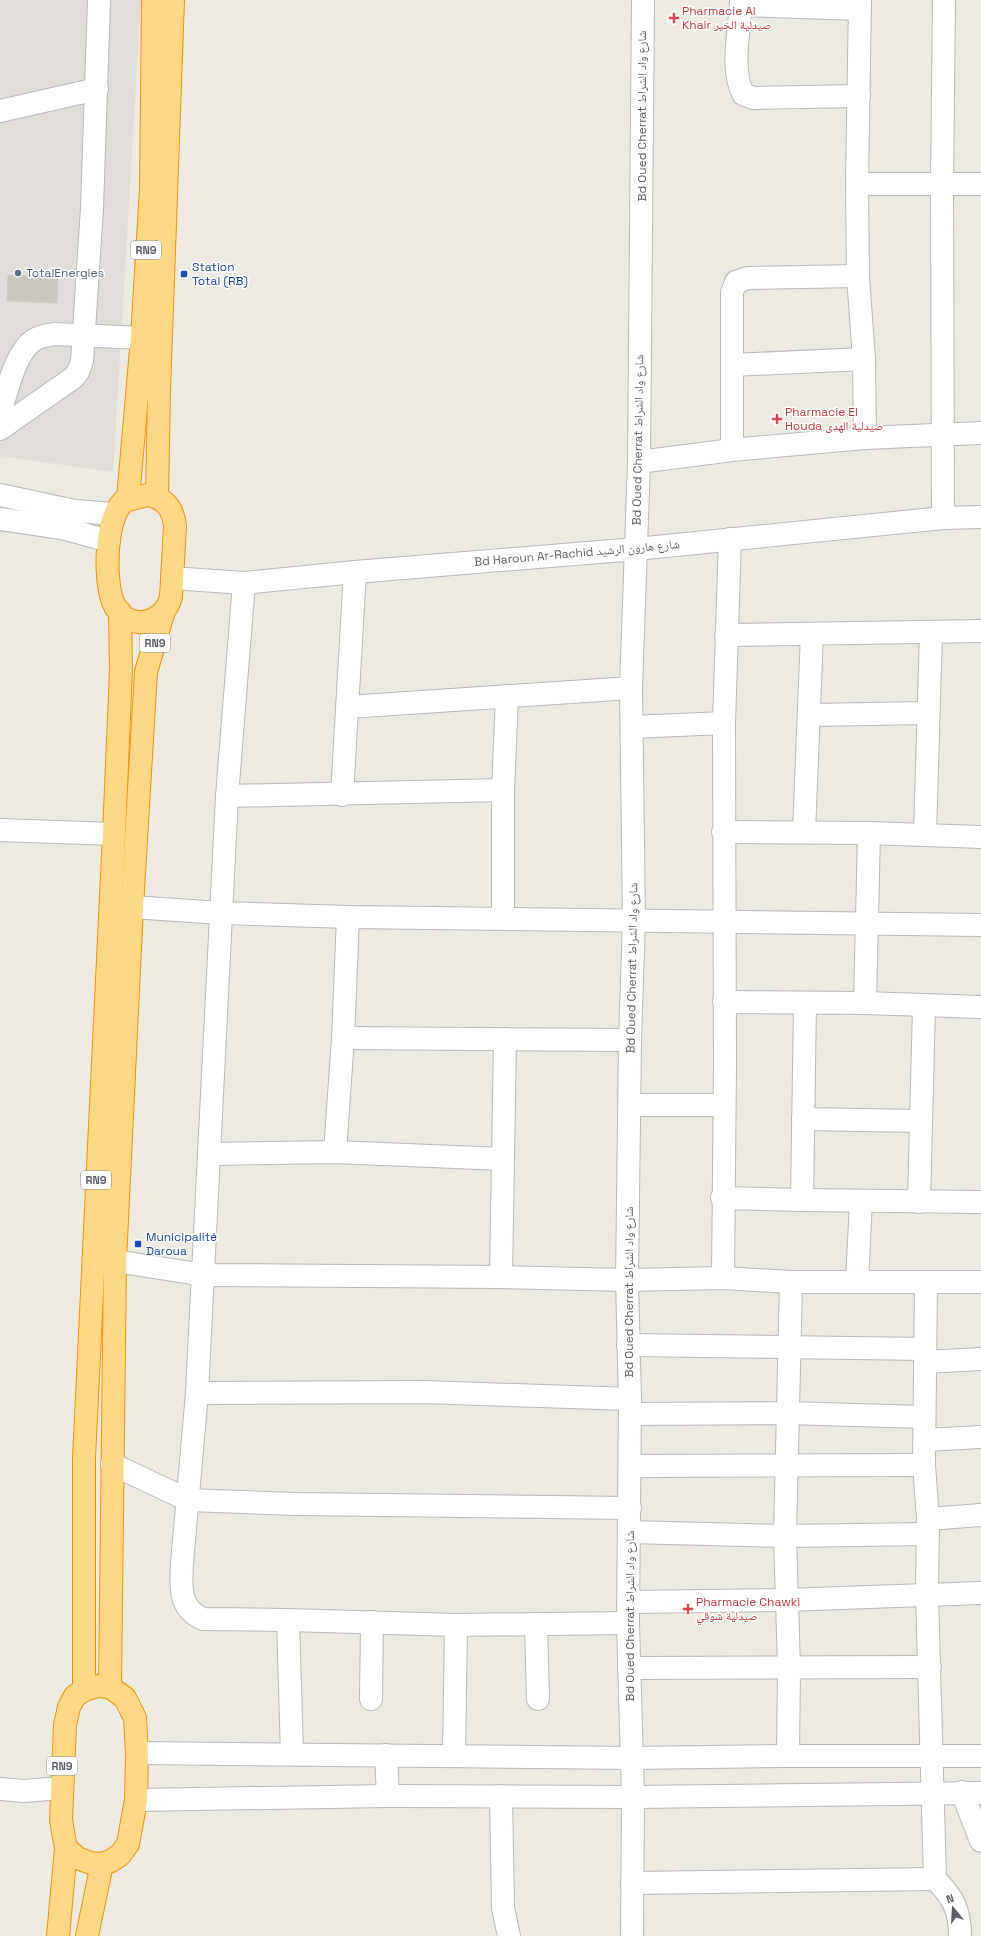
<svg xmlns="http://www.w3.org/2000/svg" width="981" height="1936" viewBox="0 0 981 1936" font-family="'Space Grotesk','Noto Naskh Arabic',sans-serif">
  <rect width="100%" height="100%" fill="#edeae1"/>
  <polygon fill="#e1ddd9" points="0,0 141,0 113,472 0,456"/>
  <polygon fill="#cac6c0" stroke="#d2cbbf" points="8,275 58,277 57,303 7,301"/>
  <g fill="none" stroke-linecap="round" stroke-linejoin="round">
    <g stroke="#b4b8bc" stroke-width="24">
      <g id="minor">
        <path d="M741,0C740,30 730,67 743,94L753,98L859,96"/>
        <polyline points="860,0 857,184 858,276 864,359 865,438"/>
        <polyline points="741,5 859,9"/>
        <polyline points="0,111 97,89"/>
        <polyline points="857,184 981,184"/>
        <polyline points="732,365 864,359"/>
        <path d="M0,413C7,392 15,352 34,340C40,336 48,335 55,334L142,338"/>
        <polyline points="0,429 73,378 78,372 82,361 92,208 99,0"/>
        <polyline points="732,450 732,292 736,282 748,278 858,276"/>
        <polyline points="639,462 732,450 865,438 981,433"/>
        <polyline points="0,495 75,511 114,514"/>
        <polyline points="943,518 942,184 944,0"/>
        <polyline points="0,519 62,528 109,541"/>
        <polyline points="172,578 244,583 355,572 636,549 943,518 981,517"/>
        <path d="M244,583L227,796L197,1393L182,1563C181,1586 178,1608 203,1619L288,1620L456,1625L628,1623"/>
        <polyline points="726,635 981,631"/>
        <polyline points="348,707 631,688"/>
        <polyline points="809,715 928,713"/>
        <polyline points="632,727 724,723"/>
        <polyline points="342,795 355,572"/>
        <polyline points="227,796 503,790"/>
        <polyline points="0,830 114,834"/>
        <polyline points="723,832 869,833 981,837"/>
        <polyline points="804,832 812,634"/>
        <polyline points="925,835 931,632"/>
        <polyline points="132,907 221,913 348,917 981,925"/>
        <polyline points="503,918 503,790 507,696"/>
        <polyline points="724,1002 865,1003 981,1007"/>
        <polyline points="865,1003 869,833"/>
        <polyline points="343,1038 630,1040"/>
        <polyline points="630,1105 724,1105"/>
        <polyline points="803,1119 920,1121"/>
        <polyline points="335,1152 343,1038 348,917"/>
        <polyline points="209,1154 335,1152 503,1159"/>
        <polyline points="722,1198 802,1200 981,1202"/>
        <polyline points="802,1200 805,1004"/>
        <polyline points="919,1202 924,1006"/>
        <polyline points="115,1261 204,1275 501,1277 627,1280 723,1278 791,1282 981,1282"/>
        <polyline points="501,1277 505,1039"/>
        <polyline points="723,1278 725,1065 724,723 730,539"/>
        <polyline points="857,1282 861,1201"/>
        <path d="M926,1282L924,1465L928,1519L927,1594L935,1879C953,1897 960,1910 960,1936"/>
        <polyline points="628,1345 925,1349"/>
        <polyline points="925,1362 981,1359"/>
        <polyline points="197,1393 423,1392 630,1399"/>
        <polyline points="630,1414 787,1413 924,1417"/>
        <polyline points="926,1440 981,1437"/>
        <polyline points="112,1464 188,1500 297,1504 630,1508"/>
        <polyline points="630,1466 924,1465"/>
        <polyline points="928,1519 981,1515"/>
        <polyline points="629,1532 785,1536 928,1534"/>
        <polyline points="629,1602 786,1600 981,1593"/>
        <polyline points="288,1620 292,1754"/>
        <polyline points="536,1624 538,1699"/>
        <polyline points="629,1668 930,1667"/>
        <polyline points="371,1699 372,1622"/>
        <polyline points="137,1753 632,1758 788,1756 981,1756"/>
        <polyline points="386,1755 388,1796"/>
        <polyline points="454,1755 456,1625"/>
        <polyline points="788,1756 789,1668 785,1536 791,1282"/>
        <polyline points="0,1789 24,1791 61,1788"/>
        <polyline points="962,1792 981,1841"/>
        <polyline points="501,1796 503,1908 509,1936"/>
        <polyline points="136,1800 388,1796 633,1797 981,1793"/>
        <polyline points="632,1883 935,1879"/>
        <polyline points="632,1936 633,1797 628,1623 630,1399 627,1280 630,1040 634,920 631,688 639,462 643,0"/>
      </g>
    </g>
    <g stroke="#ee9300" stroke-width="24">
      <g id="highway">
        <path d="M147,495C165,498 173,508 175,526L171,597C163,627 125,632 113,602C104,579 105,518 124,501Z"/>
        <polyline points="157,497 159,391 173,0"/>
        <polyline points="128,499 142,338 151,189 153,0"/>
        <polyline points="110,1687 115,1261 132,907 146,672 163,614"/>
        <polyline points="84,1690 84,1459 114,834 121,670 120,612"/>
        <polyline points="58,1936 66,1848 61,1820 65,1725 69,1707 75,1696 84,1690 98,1686 110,1687 125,1698 135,1718 137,1753 136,1800 128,1844 120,1855 111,1861 102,1864 91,1863 77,1858 66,1848"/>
        <polyline points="87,1936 102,1864"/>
      </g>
    </g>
    <use href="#minor" stroke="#fff" stroke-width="22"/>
    <use href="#highway" stroke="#ffd886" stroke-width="22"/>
  </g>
  <g fill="#e0444e" stroke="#fff" stroke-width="1.5">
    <path d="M672 12h4v4h4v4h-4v4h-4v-4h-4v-4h4z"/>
    <path d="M775 413h4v4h4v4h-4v4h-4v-4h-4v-4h4z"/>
    <path d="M686 1603h4v4h4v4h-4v4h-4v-4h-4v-4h4z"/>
  </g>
  <circle fill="#5c6f8a" stroke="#fff" stroke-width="1.5" cx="18" cy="273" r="4"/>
  <g fill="#1a4fb4" stroke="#fff" stroke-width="1.5">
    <rect x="180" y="270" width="8" height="8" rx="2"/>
    <rect x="134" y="1240" width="8" height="8" rx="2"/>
  </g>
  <g text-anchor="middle" stroke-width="3" stroke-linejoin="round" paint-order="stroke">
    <g fill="#fff" stroke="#8c8e92" stroke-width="1">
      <rect x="131" y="241" width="30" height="18" rx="3"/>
      <rect x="140" y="634" width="30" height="18" rx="3"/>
      <rect x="81" y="1171" width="30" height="18" rx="3"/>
      <rect x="47" y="1757" width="30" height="18" rx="3"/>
    </g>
    <g font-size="11" font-weight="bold" fill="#5a5e63">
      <text x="146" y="254">RN9</text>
      <text x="155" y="647">RN9</text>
      <text x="96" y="1184">RN9</text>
      <text x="62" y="1770">RN9</text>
    </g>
    <g font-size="12" fill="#be3a42" stroke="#fff" text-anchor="start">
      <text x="682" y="15">Pharmacie Al<tspan x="682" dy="14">Khair صيدلية الخير</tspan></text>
      <text x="785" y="416">Pharmacie El<tspan x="785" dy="14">Houda صيدلية الهدى</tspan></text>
      <text x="696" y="1606">Pharmacie Chawki<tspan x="696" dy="14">صيدلية شوقي</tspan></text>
    </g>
    <g font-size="12" fill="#5a5e63" stroke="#fff">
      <text transform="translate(642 116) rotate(-90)" y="4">Bd Oued Cherrat شارع واد الشراط</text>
      <text transform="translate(638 440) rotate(-89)" y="4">Bd Oued Cherrat شارع واد الشراط</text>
      <text transform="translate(577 553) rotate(-5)" y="4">Bd Haroun Ar-Rachid شارع هارون الرشيد</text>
      <text transform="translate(632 968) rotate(-89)" y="4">Bd Oued Cherrat شارع واد الشراط</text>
      <text transform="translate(629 1292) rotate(-90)" y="4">Bd Oued Cherrat شارع واد الشراط</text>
      <text transform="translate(630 1616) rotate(-90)" y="4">Bd Oued Cherrat شارع واد الشراط</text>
    </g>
    <g font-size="12" fill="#164399" stroke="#fff" text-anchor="start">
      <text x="192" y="271">Station<tspan x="192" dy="14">Total (RB)</tspan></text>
      <text x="146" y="1241">Municipalité<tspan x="146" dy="14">Daroua</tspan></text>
    </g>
    <g font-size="12" fill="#4e5e75" stroke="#fff" text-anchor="start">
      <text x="26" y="277">TotalEnergies</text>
    </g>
  </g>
  <g transform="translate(953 1908) rotate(342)" stroke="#ffffff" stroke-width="3" paint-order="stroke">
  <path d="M0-3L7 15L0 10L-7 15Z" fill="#5a5e63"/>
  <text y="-6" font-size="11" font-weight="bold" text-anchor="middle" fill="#5a5e63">N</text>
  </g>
</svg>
